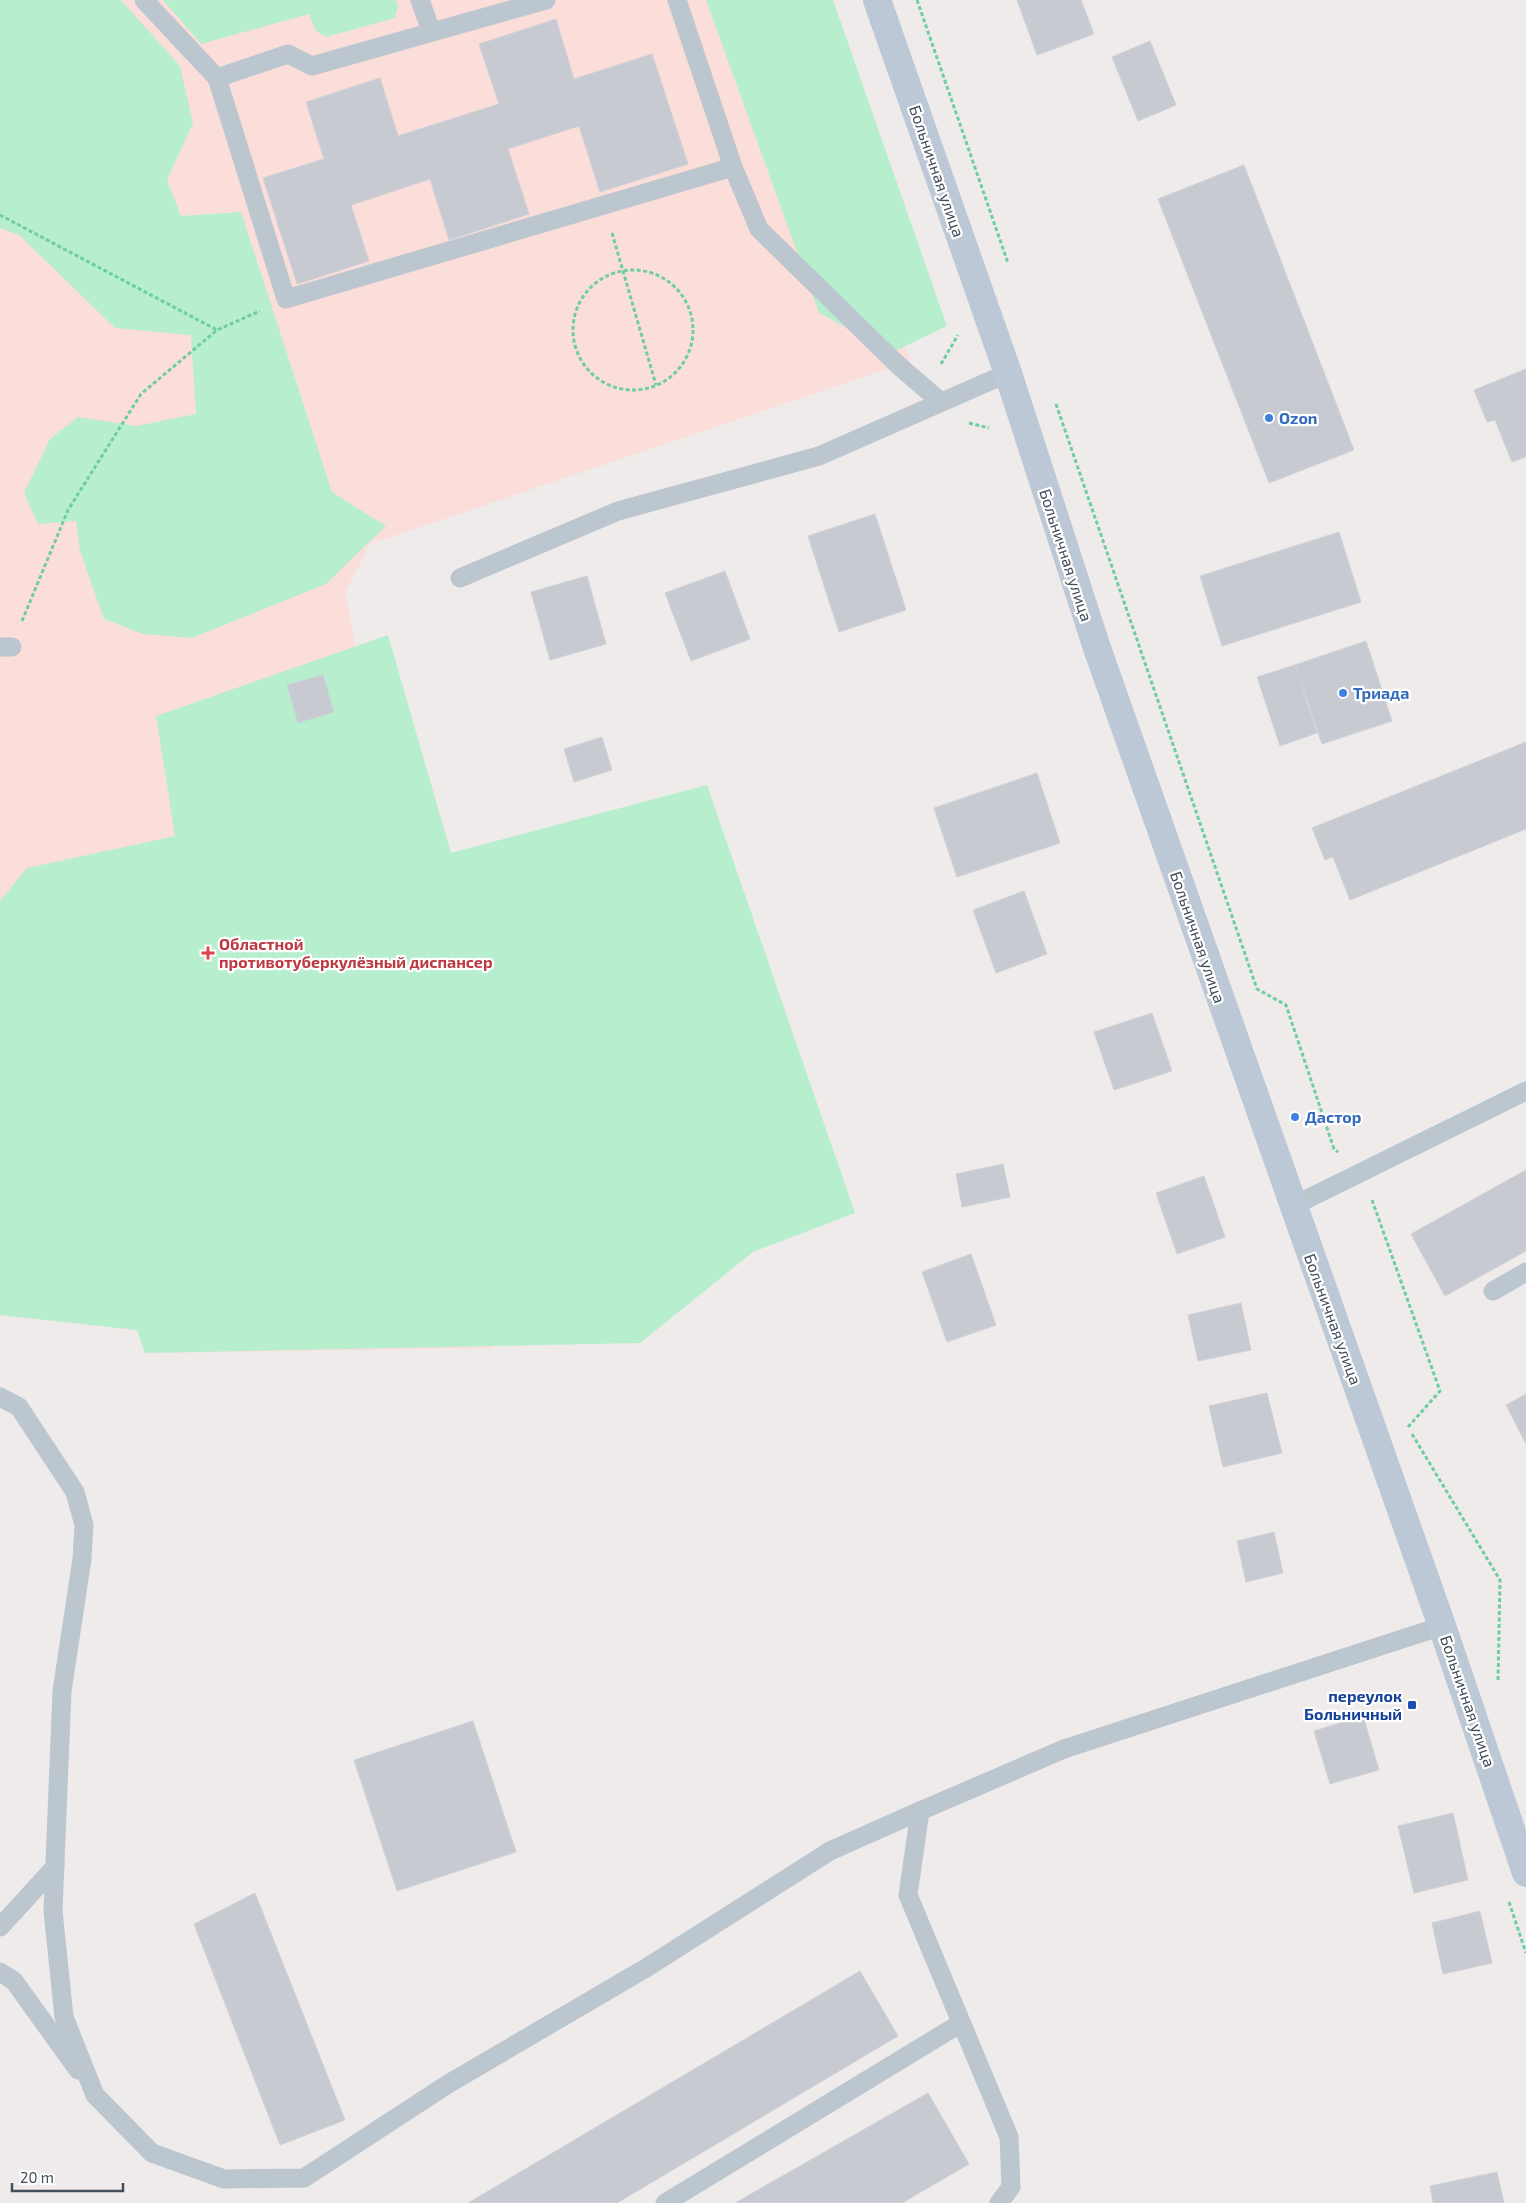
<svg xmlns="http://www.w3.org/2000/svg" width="1526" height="2203" viewBox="0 0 1526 2203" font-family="'Exo 2',sans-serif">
  <rect width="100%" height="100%" fill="#efebeb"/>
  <polygon fill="#fbddd9" points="0,0 781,0 910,361 370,544 345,592 492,1348 145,1353 137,1330 0,1315"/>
  <g fill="#b7efce">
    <polygon points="0,0 121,0 180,66 193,123 167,180 181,216 241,212 332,492 386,526 326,584 192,638 143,634 104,619 80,551 76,521 38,524 24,493 50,439 78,417 136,426 196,414 191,335 115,328 19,235 0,228"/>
    <polygon points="163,0 396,0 398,6 395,18 326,37 315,30 309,14 201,44"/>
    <polygon points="706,0 833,0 947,326 893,352 819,313"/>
    <polygon points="388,635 451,853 707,785 855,1213 753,1252 640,1343 145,1353 137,1330 0,1315 0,901 27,868 175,836 156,716"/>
  </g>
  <g fill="#c8cad1" stroke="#cfd1d8">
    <polygon points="1017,0 1081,0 1094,34 1037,55"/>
    <polygon points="556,19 574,79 652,54 688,164 600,192 579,126 508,149 529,214 449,240 430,179 351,205 369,261 297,284 263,178 324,159 306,102 380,78 398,136 499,104 479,44"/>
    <polygon points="1150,41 1176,105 1138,121 1112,57"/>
    <polygon points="1244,165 1354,450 1269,483 1158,199"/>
    <polygon points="1526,369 1526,457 1512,462 1495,420 1487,422 1474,390"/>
    <polygon points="875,514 906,610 839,632 808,536"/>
    <polygon points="1339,532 1361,602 1222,646 1200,576"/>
    <polygon points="725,571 750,639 691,661 665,593"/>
    <polygon points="587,576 606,644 550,660 531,592"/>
    <polygon points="1366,641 1392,721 1322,744 1295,665"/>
    <polygon points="1295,665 1317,733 1280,746 1257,677"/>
    <polygon points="323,675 334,712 298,723 287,685"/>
    <polygon points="602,737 612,770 574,782 564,749"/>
    <polygon points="1526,742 1526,829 1350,900 1333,857 1325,860 1312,828"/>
    <polygon points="1037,773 1060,843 957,877 934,808"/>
    <polygon points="1024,891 1047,954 996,973 973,910"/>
    <polygon points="1152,1013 1172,1071 1114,1090 1094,1032"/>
    <polygon points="1003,1164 1010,1197 962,1207 956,1174"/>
    <polygon points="1526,1170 1526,1251 1445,1296 1411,1234"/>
    <polygon points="1204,1176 1225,1237 1177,1254 1156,1193"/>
    <polygon points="971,1254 996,1325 947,1342 922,1272"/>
    <polygon points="1241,1303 1251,1350 1198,1361 1188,1315"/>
    <polygon points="1267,1393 1282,1453 1223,1467 1209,1406"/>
    <polygon points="1526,1394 1526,1444 1506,1405"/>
    <polygon points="1274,1532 1283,1573 1246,1582 1237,1541"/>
    <polygon points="1363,1716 1379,1770 1330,1784 1314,1731"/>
    <polygon points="473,1721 516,1852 397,1891 354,1760"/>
    <polygon points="1453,1813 1468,1880 1414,1893 1398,1826"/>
    <polygon points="255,1893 345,2120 280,2145 194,1924"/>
    <polygon points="1480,1911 1492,1963 1443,1974 1432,1923"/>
    <polygon points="860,1971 898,2036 617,2203 468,2203"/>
    <polygon points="928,2093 969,2164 902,2203 735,2203"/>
    <polygon points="1497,2172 1504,2203 1433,2203 1430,2186"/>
  </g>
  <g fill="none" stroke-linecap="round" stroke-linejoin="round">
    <g stroke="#6ecda1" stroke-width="3" stroke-dasharray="4 2.5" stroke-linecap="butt">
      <polyline points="917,0 1008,263"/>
      <polyline points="0,215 217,330"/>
      <polyline points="612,233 656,385"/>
      <circle cx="633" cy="330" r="60"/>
      <polyline points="941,364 958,335"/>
      <polyline points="1056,404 1257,989 1286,1005 1334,1149 1338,1152"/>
      <polyline points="969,423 989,428"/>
      <polyline points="22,621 68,510 141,394 217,330 260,311"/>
      <polyline points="1372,1200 1440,1391 1408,1427"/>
      <polyline points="1412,1434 1500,1580 1498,1681"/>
      <polyline points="1509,1902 1526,1953"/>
    </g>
    <g stroke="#bcc6cf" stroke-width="19">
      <polyline points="144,0 217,78 288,54 312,66 546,0"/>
      <polyline points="420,0 431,31"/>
      <polyline points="677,0 733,167 759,229 898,365 941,402"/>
      <polyline points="217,78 286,299 733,167"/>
      <polyline points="460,578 618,511 819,456 1008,373"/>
      <polyline points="0,647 12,647"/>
      <polyline points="1293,1206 1526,1091"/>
      <polyline points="1493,1291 1526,1272"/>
      <polyline points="0,1397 19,1407 75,1492 84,1525 82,1559 62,1691 53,1911 64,2017 95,2095 152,2153 224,2179 304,2178 448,2084 646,1968 830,1851 920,1811"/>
      <polyline points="0,1927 55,1867"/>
      <polyline points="0,1972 14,1981 78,2070"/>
      <polyline points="665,2203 961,2023"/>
      <polyline points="999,2203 1011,2187 1009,2137 908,1895 920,1811 1064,1749 1442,1626"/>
    </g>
    <polyline stroke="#bdc8d6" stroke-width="28" points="877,0 1008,373 1097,648 1442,1626 1526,1873"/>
  </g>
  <g fill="#3f7fe0" stroke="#fff" stroke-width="2">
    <circle cx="1269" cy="418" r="5"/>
    <circle cx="1343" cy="693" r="5"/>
    <circle cx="1295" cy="1117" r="5"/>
  </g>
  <path fill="#e0444e" stroke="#fff" stroke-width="2" d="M205.5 945.5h5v5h5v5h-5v5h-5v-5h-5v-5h5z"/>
  <rect fill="#1a4fb4" stroke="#fff" stroke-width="2" x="1407" y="1700" width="10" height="10" rx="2.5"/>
  <g text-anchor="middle" stroke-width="4.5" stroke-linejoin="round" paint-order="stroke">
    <g font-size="16" fill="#444e59" stroke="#fff">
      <text transform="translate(937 171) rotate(71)" y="6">Больничная улица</text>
      <text transform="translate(1066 555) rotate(72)" y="6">Больничная улица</text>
      <text transform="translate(1198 937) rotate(71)" y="6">Больничная улица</text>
      <text transform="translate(1333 1319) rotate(70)" y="6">Больничная улица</text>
      <text transform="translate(1468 1701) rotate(71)" y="6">Больничная улица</text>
    </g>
    <g font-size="16" font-weight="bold" fill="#366cbe" stroke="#fff" text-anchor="start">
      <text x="1279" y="424">Ozon</text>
      <text x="1353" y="699">Триада</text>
      <text x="1305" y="1123">Дастор</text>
    </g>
    <g font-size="16" font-weight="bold" fill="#be3a42" stroke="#fff" text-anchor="start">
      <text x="219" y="950">Областной<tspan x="219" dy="18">противотуберкулёзный диспансер</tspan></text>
    </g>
    <g font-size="16" font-weight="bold" fill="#164399" stroke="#fff" text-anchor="end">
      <text x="1402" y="1702">переулок<tspan x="1402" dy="18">Больничный</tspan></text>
    </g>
  </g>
  <path d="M12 2183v8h111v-8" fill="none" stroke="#444e59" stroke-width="2.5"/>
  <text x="20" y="2183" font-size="15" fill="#444e59" stroke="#ffffff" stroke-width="4" paint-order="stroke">20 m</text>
</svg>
